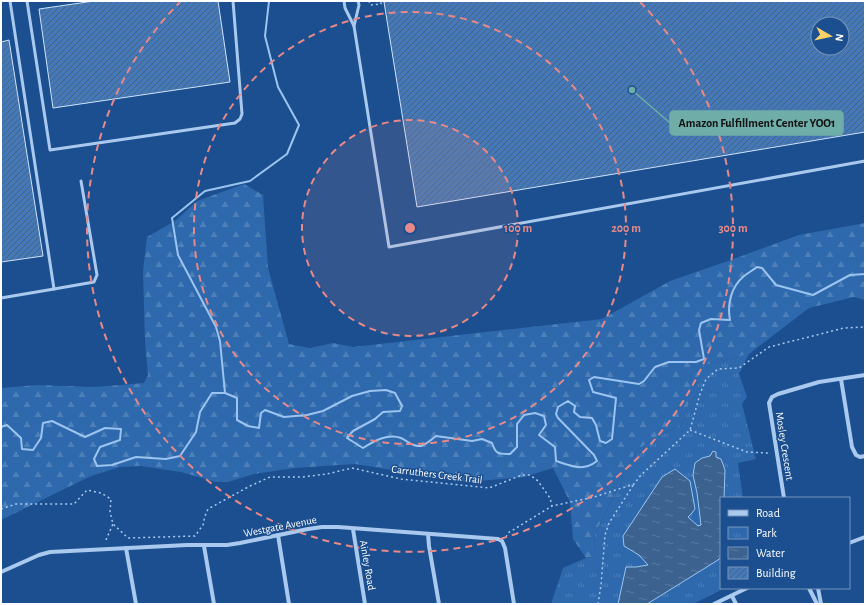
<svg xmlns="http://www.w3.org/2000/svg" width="866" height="605" viewBox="0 0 866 605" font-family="'Alegreya Sans',sans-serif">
  <defs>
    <pattern id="forest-firs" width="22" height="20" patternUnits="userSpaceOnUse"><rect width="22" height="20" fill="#2e69ad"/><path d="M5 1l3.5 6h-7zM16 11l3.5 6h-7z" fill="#4d80b9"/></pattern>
    <pattern id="park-tufts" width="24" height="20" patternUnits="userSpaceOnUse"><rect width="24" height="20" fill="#2e69ad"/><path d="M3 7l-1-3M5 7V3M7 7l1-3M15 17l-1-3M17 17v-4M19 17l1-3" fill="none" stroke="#4d80b9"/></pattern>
    <pattern id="water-ripples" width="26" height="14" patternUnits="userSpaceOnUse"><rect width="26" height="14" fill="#3c6290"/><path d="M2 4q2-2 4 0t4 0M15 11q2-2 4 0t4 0" fill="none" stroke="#597aa1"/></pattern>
    <pattern id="building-hatch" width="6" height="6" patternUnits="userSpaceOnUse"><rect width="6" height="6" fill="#4478b7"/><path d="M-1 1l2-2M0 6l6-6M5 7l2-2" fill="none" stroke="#486282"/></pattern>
  </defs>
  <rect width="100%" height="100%" fill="#1b4f8f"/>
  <polygon fill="url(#forest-firs)" points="244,184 263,195 268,268 289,344 310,348 333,343 353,347 602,319 670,281 728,261 799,235 865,223 865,300 854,297 809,308 749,354 702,366 682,424 658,436 636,451 595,534 594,545 597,556 586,558 573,539 570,502 553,468 524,477 466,482 355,464 295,468 254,474 228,482 216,482 181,472 140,466 120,467 91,476 1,520 1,388 37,385 95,387 144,383 148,375 145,341 143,271 147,237 175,221 197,201"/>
  <polygon fill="url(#park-tufts)" points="749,354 739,374 747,397 742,404 756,459 738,463 743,498 721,498 721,588 725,588 693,604 551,604 563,568 586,558 597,556 594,545 595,534 636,451 658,436 682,424 702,366"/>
  <polygon fill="url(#water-ripples)" stroke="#9cc4f0" points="713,451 716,452 716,457 721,459 725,470 724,498 721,498 721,557 718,560 647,604 618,604 626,567 636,567 648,565 639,555 624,546 623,536 662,477 675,469 690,481 695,509 691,514 688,517 698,526 701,525 697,493 693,475 695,463 702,458 710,456"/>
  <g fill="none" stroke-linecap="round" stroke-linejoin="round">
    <g stroke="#9cc4f0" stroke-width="2">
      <polyline points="225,393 220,341 216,327 178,255 172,218 205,191 250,181 287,154 299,125 278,87 265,36 269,1"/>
      <path d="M1,427L7,425L21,438L22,449L33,450L41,438L43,423L52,421L85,437L105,428L121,429L120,440L100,447L94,459L97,466L112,465L136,457L166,459L180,456L196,432L200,412L212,393H225L237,398V420L248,426L259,428L261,413L265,410L284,417L307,415L323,411L352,396L370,391L386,390L395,393L402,406L400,411L383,412L375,419L353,431L347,438L363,448C374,441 388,433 401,438C408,441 412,447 421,446C426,445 432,439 436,436L472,441L482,439L492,443C496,455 499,454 510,454L517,447V424L524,415L535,413L544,416L546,425L539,435L555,447L556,461C572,466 583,472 597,461L594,455L558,418L556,414L558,407L568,401L575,406L574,412L580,417L592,418L596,425L600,441L606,443L612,439L616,398L593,392L589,380L594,377L639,384L644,381L655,367L669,362H696L704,359L699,330L701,323L711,319L730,320C727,304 731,287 744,276C748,273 753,270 757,267L762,268L776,285L813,295L850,275L865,274"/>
    </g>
  </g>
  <g fill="url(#building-hatch)" stroke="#cfe3fa" fill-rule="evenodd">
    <polygon points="94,1 218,1 230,82 53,108 39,9"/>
    <path d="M389,1H865V132L417,207L384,2ZM818,24H842V48H818Z"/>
    <polygon points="9,40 43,256 1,262 1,42"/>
  </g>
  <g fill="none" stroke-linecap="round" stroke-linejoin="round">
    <g stroke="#a9c9ee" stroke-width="1.5" stroke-dasharray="2 3" stroke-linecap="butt">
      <polyline points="369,1 370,5 381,4 381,1"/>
      <polyline points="690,430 747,452 768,453 771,453"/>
      <polyline points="1,509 16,504 74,504 87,490 101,493 111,499 110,512 113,524 128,538 195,536 203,525 205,516 208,509 250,486 270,477 302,477 327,474 352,468 401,479 489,488 522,475 530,475 538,481 550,498 552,506 594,497 634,484 641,475 690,430 700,394 706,379 718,369 739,368 769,347 844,328 865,327"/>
      <polyline points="506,537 508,533 552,506"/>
      <polyline points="106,540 113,524"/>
      <polyline points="598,604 601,585 605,535 609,523 634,484"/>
    </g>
    <g stroke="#a9c9ee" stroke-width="3">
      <polyline points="27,1 50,150 235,123 240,119 242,114 233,1"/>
      <polyline points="344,1 345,8 354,26 389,247 865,161"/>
      <polyline points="354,26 359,5 358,1"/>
      <polyline points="54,289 94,282 97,275 81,181"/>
      <polyline points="1,298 54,289 10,1"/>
    </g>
    <g stroke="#a9c9ee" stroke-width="4">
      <polyline points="841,379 852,447 856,455 860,457 865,456"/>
      <polyline points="784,498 769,403 772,397 778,394 819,382 865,375"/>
      <polyline points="353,529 365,604"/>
      <polyline points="428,534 429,546 439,604"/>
      <polyline points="278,535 289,604"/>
      <polyline points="849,543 865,537"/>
      <polyline points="204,546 214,604"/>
      <polyline points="126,548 136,604"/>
      <polyline points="1,572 39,555 50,552 187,545 227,545 240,543 308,529 322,527 338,527 498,539 502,541 505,548 514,604"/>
      <polyline points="809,588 817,604"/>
      <polyline points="818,588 821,604"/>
      <polyline points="732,596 736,604"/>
      <polyline points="714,604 747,588"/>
    </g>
  </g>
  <circle cx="410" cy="228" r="108" fill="#e88989" fill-opacity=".12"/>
  <g fill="none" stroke="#e88989" stroke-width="2" stroke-dasharray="7 5">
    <circle cx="410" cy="228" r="108"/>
    <circle cx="410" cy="228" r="216"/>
    <path d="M640 2A323 323 0 1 1 180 2"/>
  </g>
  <g text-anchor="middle" stroke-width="3" stroke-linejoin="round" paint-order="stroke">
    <g font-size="11" fill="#fff" stroke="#1b4f8f">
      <text transform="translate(785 446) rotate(81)" y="4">Mosley Crescent</text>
      <text transform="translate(437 474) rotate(7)" y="4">Carruthers Creek Trail</text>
      <text transform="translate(280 526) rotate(-11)" y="4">Westgate Avenue</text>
      <text transform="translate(368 565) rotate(80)" y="4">Ainley Road</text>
    </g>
  </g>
  <circle cx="410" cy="228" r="6" fill="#e88989" stroke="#1b4f8f" stroke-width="2"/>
  <g font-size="12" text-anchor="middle" font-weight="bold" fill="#e88989" stroke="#1b4f8f" stroke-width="3" stroke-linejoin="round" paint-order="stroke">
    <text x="518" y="232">100 m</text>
    <text x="626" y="232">200 m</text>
    <text x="733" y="232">300 m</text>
  </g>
  <path fill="none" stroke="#6fada8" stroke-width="1.5" d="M632 90L670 123"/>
  <circle fill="#6fada8" stroke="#1b4f8f" stroke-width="1.5" cx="632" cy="90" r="4"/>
  <rect fill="#6fada8" stroke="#6fada8" stroke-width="1.5" x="670" y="111" width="173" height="24" rx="4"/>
  <g font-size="12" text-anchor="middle" font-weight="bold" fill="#111">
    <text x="757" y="127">Amazon Fulfillment Center YOO1</text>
  </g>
  <rect width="866" height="605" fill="none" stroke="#ffffff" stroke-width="4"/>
  <rect x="720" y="497" width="130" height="92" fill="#1b4f8f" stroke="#7695bc"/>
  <rect x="728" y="510" width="20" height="6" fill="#a9c9ee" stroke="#7695bc"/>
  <text x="756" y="517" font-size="12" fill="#ffffff">Road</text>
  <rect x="728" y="527" width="20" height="12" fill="url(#park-tufts)" stroke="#7695bc"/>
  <text x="756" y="537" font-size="12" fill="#ffffff">Park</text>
  <rect x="728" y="547" width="20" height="12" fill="url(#water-ripples)" stroke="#7695bc"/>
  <text x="756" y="557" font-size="12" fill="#ffffff">Water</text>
  <rect x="728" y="567" width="20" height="12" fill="url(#building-hatch)" stroke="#7695bc"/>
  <text x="756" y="577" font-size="12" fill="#ffffff">Building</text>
  <g transform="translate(830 36) rotate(99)"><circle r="19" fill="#1b4f8f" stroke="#7695bc"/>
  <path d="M0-3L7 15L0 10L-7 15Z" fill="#ffd166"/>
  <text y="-6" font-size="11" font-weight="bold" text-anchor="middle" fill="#ffffff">N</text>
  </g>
</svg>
